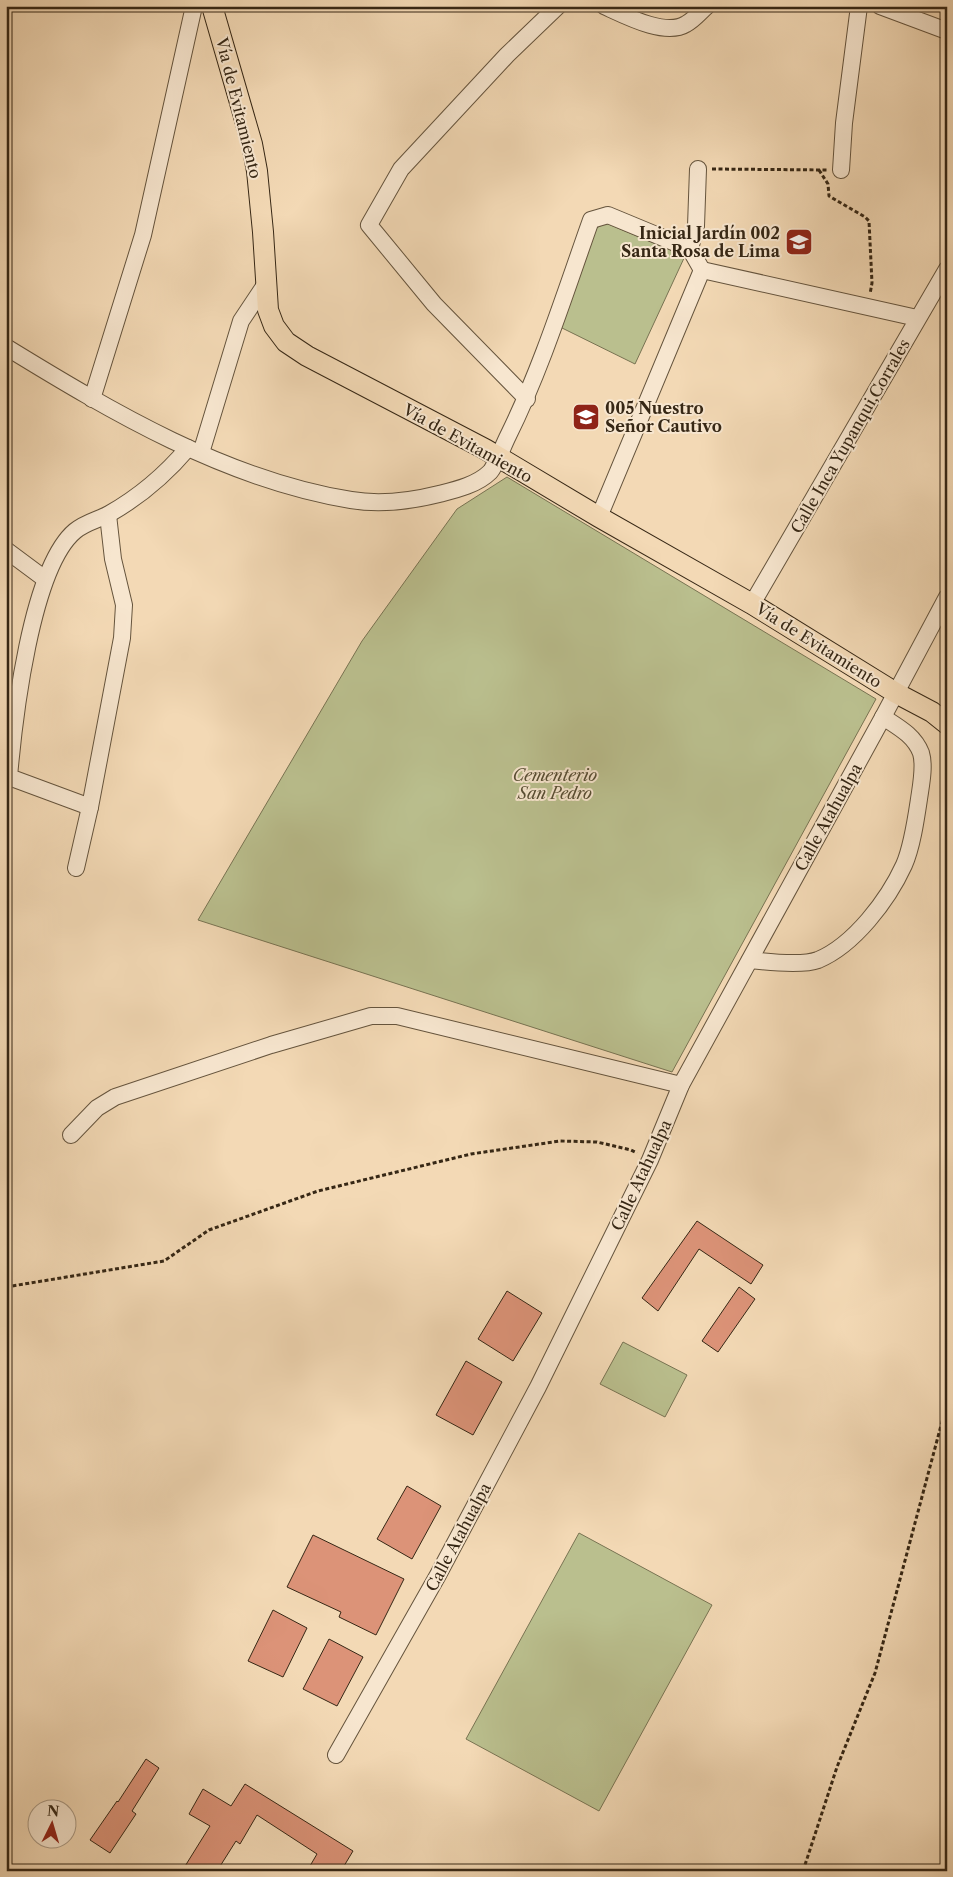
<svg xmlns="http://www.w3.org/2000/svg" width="953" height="1877" viewBox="0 0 953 1877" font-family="'Libre Caslon Text',serif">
  <rect width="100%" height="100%" fill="#f3d9b5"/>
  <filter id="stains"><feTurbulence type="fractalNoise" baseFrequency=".004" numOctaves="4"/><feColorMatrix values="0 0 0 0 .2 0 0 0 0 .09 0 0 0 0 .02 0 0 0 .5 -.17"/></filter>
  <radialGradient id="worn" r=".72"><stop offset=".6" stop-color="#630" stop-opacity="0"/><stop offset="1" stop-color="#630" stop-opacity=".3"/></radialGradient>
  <g fill="#babf8e" stroke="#787352">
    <polygon points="606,223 685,256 635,364 558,326 596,228"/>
    <polygon points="507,477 876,699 672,1072 198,920 362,641 457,509"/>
    <polygon points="623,1342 687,1375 665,1417 600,1384"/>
    <polygon points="579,1533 712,1605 599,1811 466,1739"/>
  </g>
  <g fill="#dc9378" stroke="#362715">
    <polygon points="697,1221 763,1265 751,1284 699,1249 658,1311 642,1298"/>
    <polygon points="739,1287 755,1299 718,1352 702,1341"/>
    <polygon points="507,1291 542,1313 513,1361 478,1339"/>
    <polygon points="466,1361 502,1382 473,1435 436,1415"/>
    <polygon points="407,1486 441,1506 412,1559 377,1539"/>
    <polygon points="313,1535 404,1579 376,1635 339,1617 341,1612 287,1587"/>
    <polygon points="273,1610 307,1628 283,1677 248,1661"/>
    <polygon points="329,1639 363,1657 337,1706 303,1689"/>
    <polygon points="146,1759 159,1768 132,1811 136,1814 110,1853 90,1840 117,1801 118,1802"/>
    <polygon points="245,1784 353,1851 341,1871 307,1871 317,1854 257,1815 240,1844 236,1841 217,1871 182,1871 210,1826 189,1814 203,1789 231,1806"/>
  </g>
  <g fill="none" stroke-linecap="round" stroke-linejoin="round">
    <g stroke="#65543d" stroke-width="18">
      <g id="minor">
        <path d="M604,6C624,15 665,37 686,24C694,20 700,12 707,6"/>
        <polyline points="880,6 947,31"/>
        <polyline points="841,170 844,123 859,6"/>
        <polyline points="702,270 917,318"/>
        <path d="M6,347C112,412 227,480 351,500C380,505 411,501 439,494C455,490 477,485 490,472C496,465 503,446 508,436C542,367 565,293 591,220L608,215L690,249"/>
        <polyline points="92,399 143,235 194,6"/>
        <polyline points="527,399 434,304 369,225 401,169 507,55 558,6"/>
        <polyline points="201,453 241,321 267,282"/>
        <polyline points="599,517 702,270 690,249 696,226 698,169"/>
        <polyline points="6,550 45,579"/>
        <polyline points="752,604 947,269"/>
        <path d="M90,807L9,777C14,719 31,568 75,531C86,522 98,520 109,514C139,497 166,474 188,448"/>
        <polyline points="76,868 90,807 122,638 124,605 113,559 108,515"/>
        <path d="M750,960C767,962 802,966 818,960C854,945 888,900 904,865C912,847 916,819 919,799C921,785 925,766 921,753C914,735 898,727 883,717"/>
        <polyline points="71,1135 97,1108 115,1097 271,1045 371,1016 397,1016 681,1085"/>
        <polyline points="336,1755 438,1575 538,1387 650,1160 681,1085 883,717 947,597"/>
      </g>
    </g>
    <g stroke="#362715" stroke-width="22">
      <polyline id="major" points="212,6 252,144 257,171 263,232 268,310 274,326 286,342 307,356 485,449 599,517 752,604 896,693 932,712 947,724"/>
    </g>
    <g stroke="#362715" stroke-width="3" stroke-dasharray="4 2.5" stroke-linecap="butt">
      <polyline points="712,169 828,170"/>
      <polyline points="819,170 828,184 829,196 865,217 869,221 872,283 870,294"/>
      <polyline points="6,1287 164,1261 209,1230 318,1191 471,1154 560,1141 597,1142 631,1150 637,1153"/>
      <polyline points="803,1871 837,1767 875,1673 947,1403"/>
    </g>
    <use href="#minor" stroke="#f7e6cf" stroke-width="16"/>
    <use href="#major" stroke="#f3d9b5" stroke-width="20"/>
  </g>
  <defs>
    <g id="school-square" transform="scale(1.4375)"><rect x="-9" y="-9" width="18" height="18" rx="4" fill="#8f2418" stroke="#f7e6cf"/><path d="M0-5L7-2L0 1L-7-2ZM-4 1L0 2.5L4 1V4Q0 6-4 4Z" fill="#fff"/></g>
  </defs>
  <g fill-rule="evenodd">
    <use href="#school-square" x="799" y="242"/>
    <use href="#school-square" x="586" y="417"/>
  </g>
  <g text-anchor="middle" stroke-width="4" stroke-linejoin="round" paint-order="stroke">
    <g font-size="16" fill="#362715" stroke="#f7e6cf">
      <text transform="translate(239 108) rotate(76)" y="6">Vía de Evitamiento</text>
      <text transform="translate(850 436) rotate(-60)" y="6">Calle Inca Yupanqui,Corrales</text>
      <text transform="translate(468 443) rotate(29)" y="6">Vía de Evitamiento</text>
      <text transform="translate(819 645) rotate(32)" y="6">Vía de Evitamiento</text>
      <text transform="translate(828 817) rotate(-61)" y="6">Calle Atahualpa</text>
      <text transform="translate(641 1175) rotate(-65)" y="6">Calle Atahualpa</text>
      <text transform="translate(458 1537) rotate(-62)" y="6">Calle Atahualpa</text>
    </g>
    <g font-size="16" font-weight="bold" fill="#362715" stroke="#f7e6cf" text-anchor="end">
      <text x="780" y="239">Inicial Jardín 002<tspan x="780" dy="18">Santa Rosa de Lima</tspan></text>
      <text x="605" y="414" text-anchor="start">005 Nuestro<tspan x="605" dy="18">Señor Cautivo</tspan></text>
    </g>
    <g font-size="16" font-style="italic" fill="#574d33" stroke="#f7e6cf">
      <text x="555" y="781">Cementerio<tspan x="555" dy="18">San Pedro</tspan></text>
    </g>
  </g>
  <rect width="953" height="1877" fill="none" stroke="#f3d9b5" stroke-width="25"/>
  <rect x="8" y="8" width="938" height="1862" fill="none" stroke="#362715" stroke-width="2.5"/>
  <rect x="12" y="12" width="928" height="1852" fill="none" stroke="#362715"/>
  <g transform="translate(52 1824) rotate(5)"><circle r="24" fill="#f7e6cf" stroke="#aa9a85"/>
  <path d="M0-4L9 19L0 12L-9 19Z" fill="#8f2418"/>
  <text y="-8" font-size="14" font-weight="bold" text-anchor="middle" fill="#362715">N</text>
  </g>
  <rect width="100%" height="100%" filter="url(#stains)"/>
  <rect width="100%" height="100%" fill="url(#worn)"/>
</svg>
